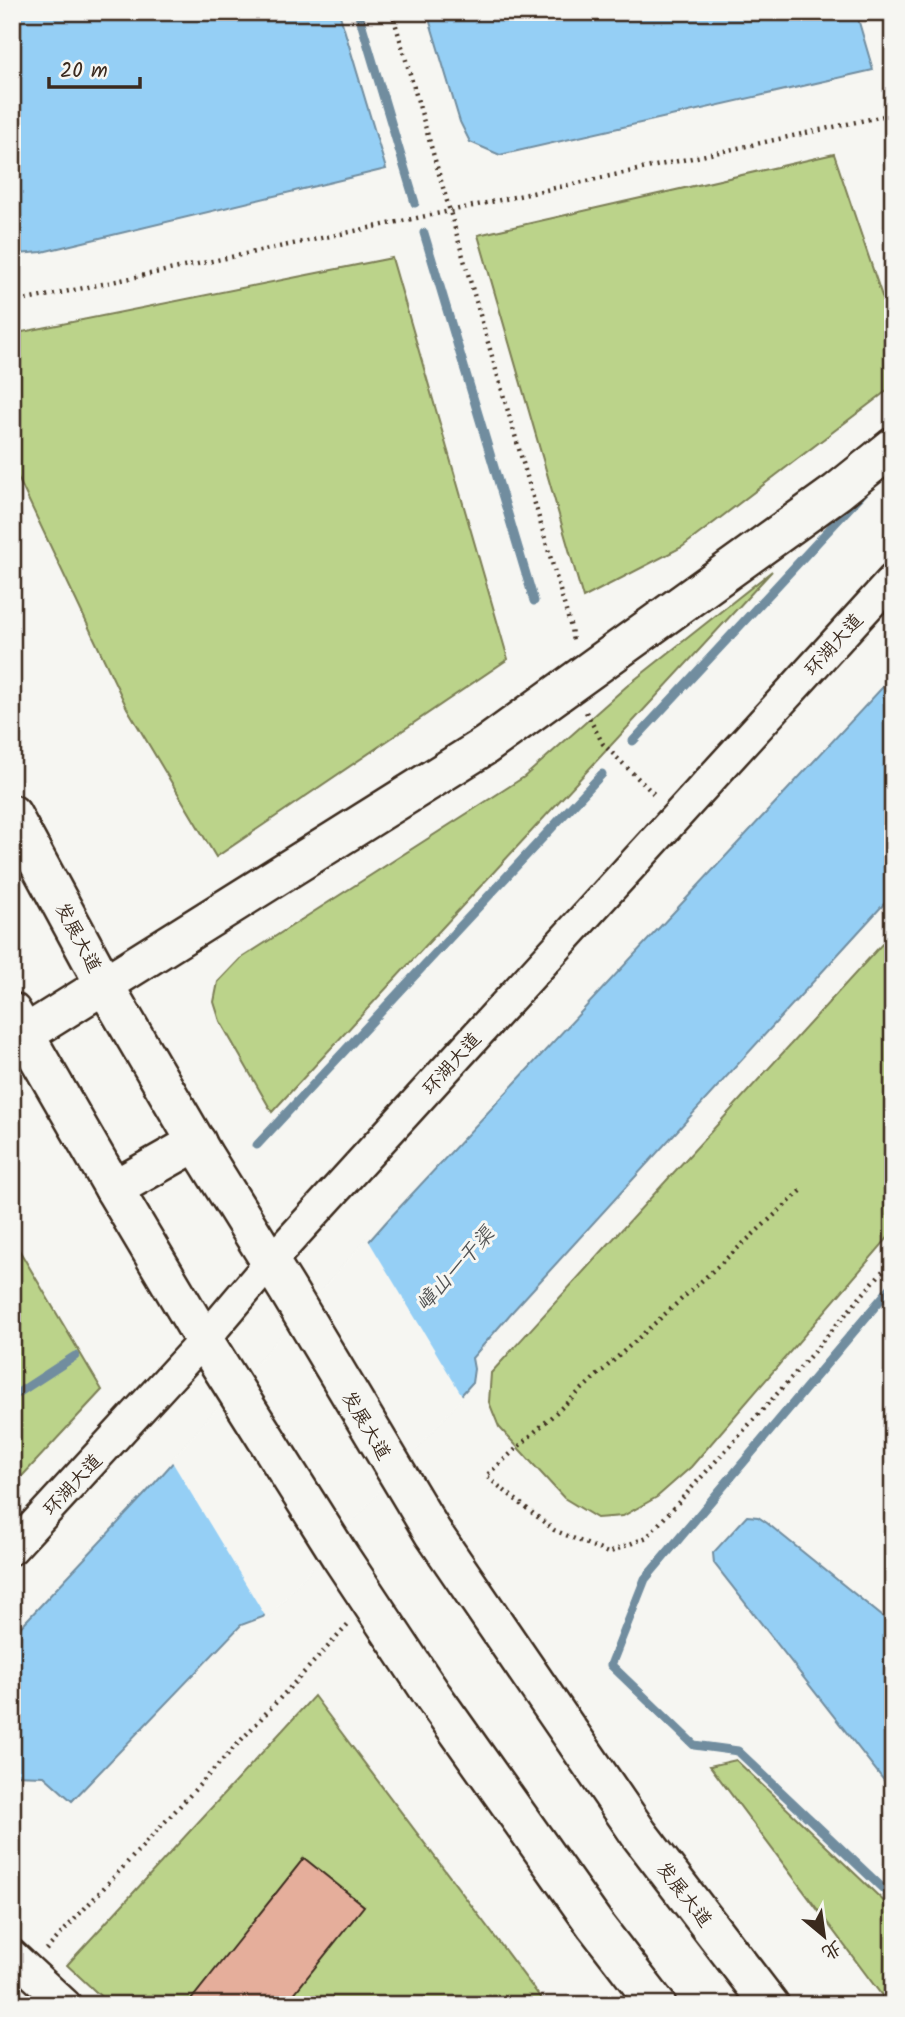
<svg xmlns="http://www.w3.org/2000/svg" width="905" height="2017" viewBox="0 0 905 2017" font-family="Kalam,'LXGW WenKai TC',sans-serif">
  <rect width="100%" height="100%" fill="#f6f6f2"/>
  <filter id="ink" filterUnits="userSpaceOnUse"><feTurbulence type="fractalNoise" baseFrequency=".0143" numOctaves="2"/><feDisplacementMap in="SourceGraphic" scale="14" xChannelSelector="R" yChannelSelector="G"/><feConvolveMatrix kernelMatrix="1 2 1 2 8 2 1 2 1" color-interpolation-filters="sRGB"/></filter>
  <g filter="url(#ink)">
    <g fill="#bbd38a" stroke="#7b7e54" stroke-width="2">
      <polygon points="834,154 893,329 893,386 682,547 583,598 478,235"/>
      <polygon points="392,258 508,659 216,857 127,708 12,465 12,334"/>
      <polygon points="772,571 272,1112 220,1021 214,1002 218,982 240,959 524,777 628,685"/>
      <polygon points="893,932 893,1232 691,1467 657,1497 623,1516 597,1518 564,1498 499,1427 489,1402 491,1373"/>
      <polygon points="12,1238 102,1390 12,1487"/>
      <polygon points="314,1696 546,2005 110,2005 67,1965"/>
      <polygon points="736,1760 893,1910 893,2005 889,2005 710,1766"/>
    </g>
    <g fill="#95cff5" stroke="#718d9f" stroke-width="2">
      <polygon points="12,12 339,12 386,169 42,252 18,254 12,247"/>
      <polygon points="427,12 856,12 873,70 500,155 470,142 460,122"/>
      <polygon points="893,676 893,894 512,1312 472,1358 474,1369 472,1383 263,1617 241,1625 72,1801 44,1776 12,1775 12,1636 145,1494 387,1221"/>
      <polygon points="747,1516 758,1517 767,1523 893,1625 893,1792 714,1563 713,1553"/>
    </g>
    <polygon fill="#f6f6f2" points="367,1238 463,1397 267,1619 171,1460"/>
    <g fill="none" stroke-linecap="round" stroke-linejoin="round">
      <g stroke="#718d9f" stroke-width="9">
        <polyline points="358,12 415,203"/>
        <polyline points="424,233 534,601"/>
        <polyline points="633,741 864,492"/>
        <polyline points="257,1145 602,774"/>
        <polyline points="893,1285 645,1579 611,1665 694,1745 738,1751 893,1898"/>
        <polyline points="12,1397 75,1356"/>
      </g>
    </g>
    <polygon fill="#e5ae9b" stroke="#3b2a1e" stroke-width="2" points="304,1858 364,1906 285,2005 187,2005"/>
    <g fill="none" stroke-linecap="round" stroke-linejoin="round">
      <g stroke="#3b2a1e" stroke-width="35">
        <g id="minor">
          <polyline points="12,1549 204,1340 270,1262 893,579"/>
          <polyline points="12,1955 66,2005"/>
        </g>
      </g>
      <g stroke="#3b2a1e" stroke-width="42">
        <g id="major">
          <polyline points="12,814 105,986 205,1157 287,1289 433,1533 639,1834 770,2005"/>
          <polyline points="12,1012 114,1189 204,1340 340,1556 433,1696 596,1926 657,2005"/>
          <polyline points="24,1035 485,746 837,492 893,447"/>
          <polyline points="114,1189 197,1142"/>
        </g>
      </g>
      <g stroke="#3b2a1e" stroke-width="4.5" stroke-dasharray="2 5" stroke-linecap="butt">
        <polyline points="392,12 571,628 573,642"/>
        <polyline points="12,303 450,211 893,114"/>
        <polyline points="586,712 603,744 656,796"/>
        <polyline points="801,1191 486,1476 554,1530 608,1553 647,1537 785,1385 893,1259"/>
        <polyline points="46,1950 348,1625"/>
      </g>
      <use href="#minor" stroke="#f6f6f2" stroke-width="30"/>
      <use href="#major" stroke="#f6f6f2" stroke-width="37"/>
    </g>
  </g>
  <g text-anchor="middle" stroke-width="6" stroke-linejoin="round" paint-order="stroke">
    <g font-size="19" fill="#3b2a1e" stroke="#f6f6f2">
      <text transform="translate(833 644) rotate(-48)" y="7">环湖大道</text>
      <text transform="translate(79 937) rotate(62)" y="7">发展大道</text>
      <text transform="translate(451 1063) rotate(-48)" y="7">环湖大道</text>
      <text transform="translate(367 1425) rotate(59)" y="7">发展大道</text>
      <text transform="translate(72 1484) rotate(-47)" y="7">环湖大道</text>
      <text transform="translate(685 1894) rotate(52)" y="7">发展大道</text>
    </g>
    <g font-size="21" font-style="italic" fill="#525354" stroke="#f6f6f2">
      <text transform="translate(455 1269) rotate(-48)" y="7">嶂山一干渠</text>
    </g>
  </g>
  <rect width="905" height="2017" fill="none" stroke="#f6f6f2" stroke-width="42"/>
  <rect x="21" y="21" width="863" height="1975" fill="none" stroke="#3b2a1e" stroke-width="2.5" filter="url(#ink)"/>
  <g transform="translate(824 1936) rotate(151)" stroke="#f6f6f2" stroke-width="5" paint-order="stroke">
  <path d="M0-5L12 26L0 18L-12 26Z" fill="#3b2a1e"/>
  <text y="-10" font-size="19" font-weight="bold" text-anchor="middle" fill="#3b2a1e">北</text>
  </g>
  <path d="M49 77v10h91v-10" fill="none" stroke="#3b2a1e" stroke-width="3.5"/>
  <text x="60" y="77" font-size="21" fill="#3b2a1e" stroke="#f6f6f2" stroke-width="5" paint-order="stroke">20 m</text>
</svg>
